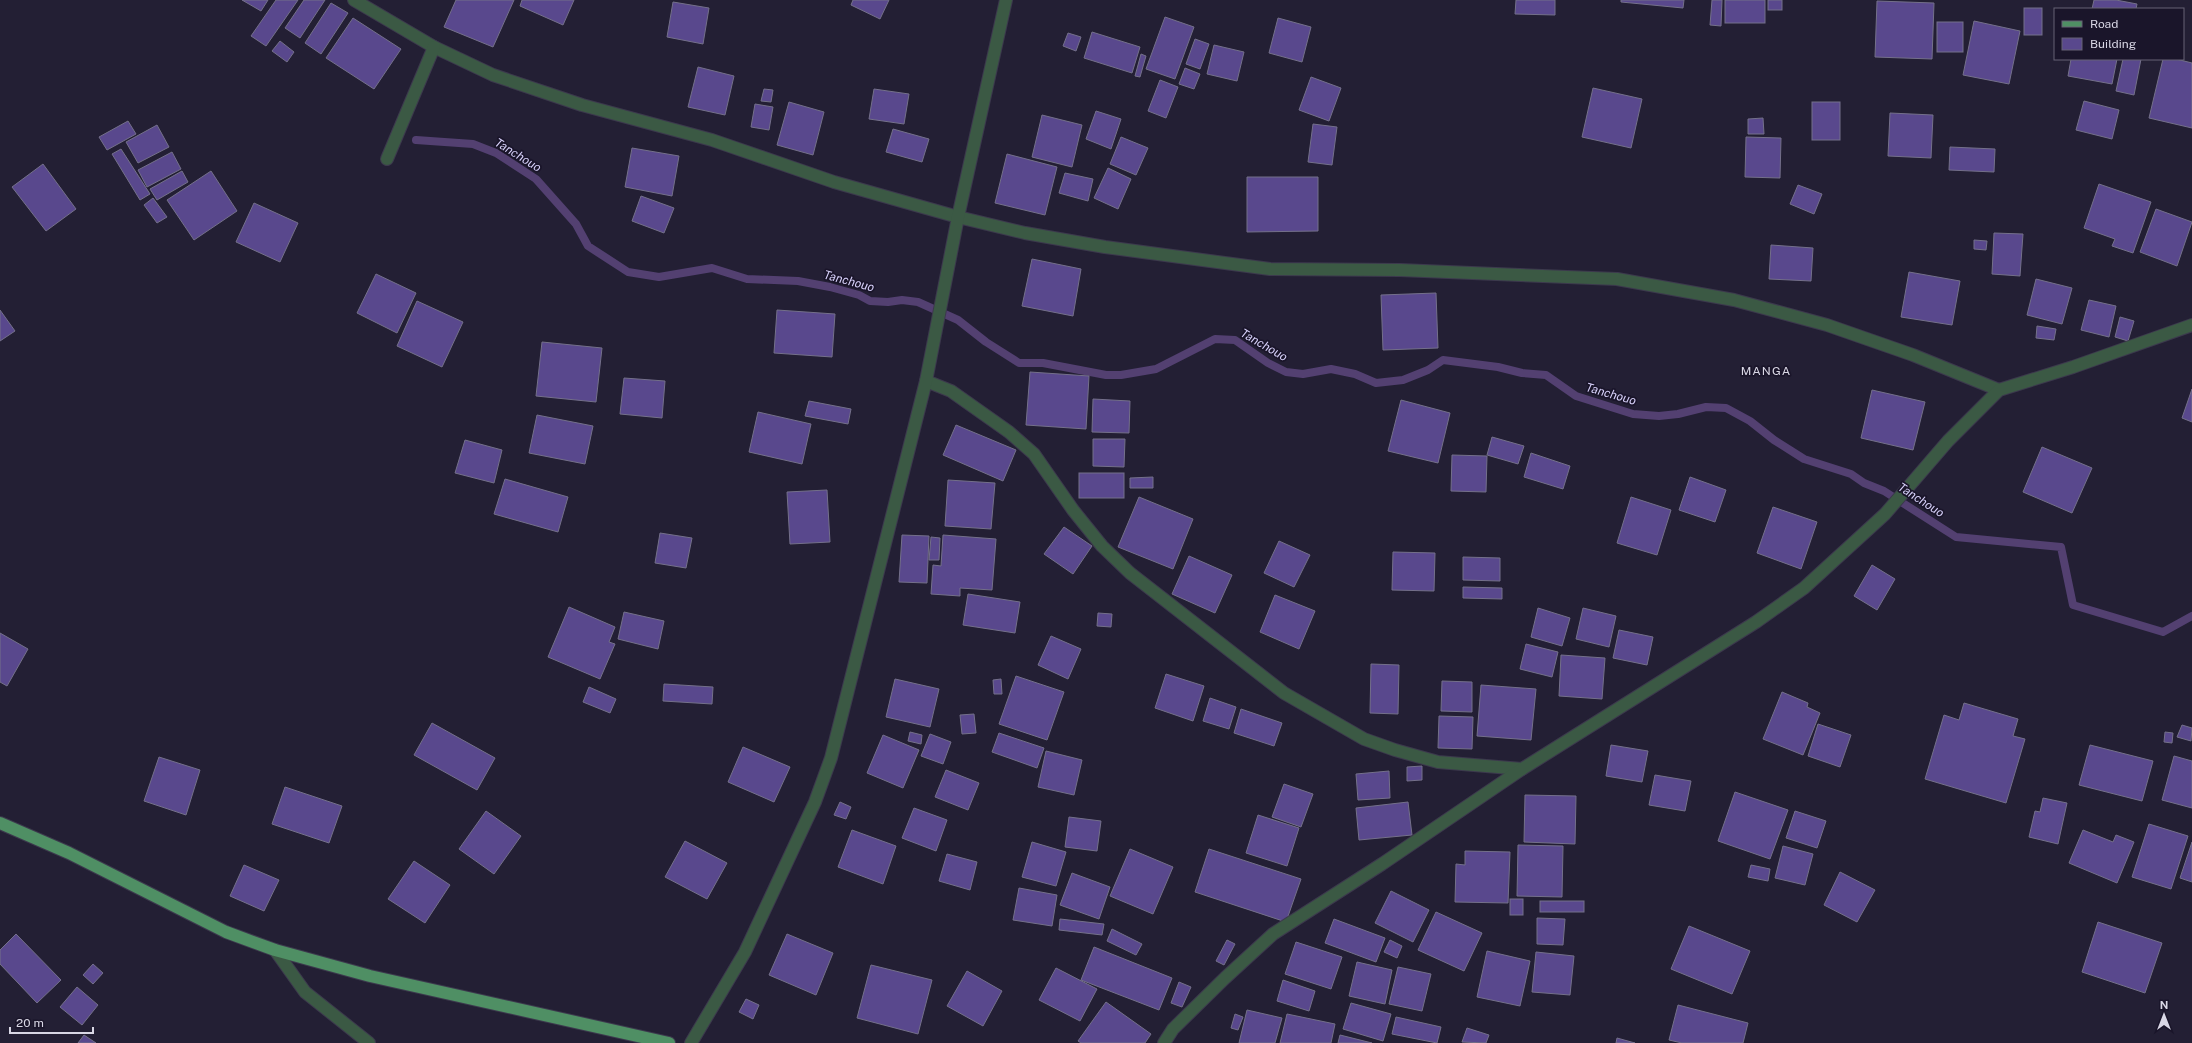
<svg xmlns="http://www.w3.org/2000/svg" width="2192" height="1043" viewBox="0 0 2192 1043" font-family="'Public Sans',sans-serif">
  <rect width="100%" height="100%" fill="#231f34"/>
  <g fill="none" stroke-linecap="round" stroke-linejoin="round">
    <polyline stroke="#534071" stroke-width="8" points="416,140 473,144 496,153 536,179 576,224 588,246 628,272 659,277 712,268 747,279 798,281 830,287 859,295 870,301 888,302 902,300 918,302 958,320 986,342 1019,363 1043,363 1106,375 1121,375 1156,369 1215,339 1235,340 1268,363 1286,372 1303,374 1331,369 1355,374 1376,383 1403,380 1428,370 1443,360 1498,367 1522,373 1546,375 1576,396 1633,414 1659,416 1678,414 1706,407 1726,408 1750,421 1774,440 1804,459 1851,474 1864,483 1884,491 1956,537 2061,547 2073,605 2163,632 2192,616"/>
  </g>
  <g fill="#59488d" stroke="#74708a">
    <polygon points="242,0 268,0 261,11"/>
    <polygon points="276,0 298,0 266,46 251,36"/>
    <polygon points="304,0 325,0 300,38 285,28"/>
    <polygon points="456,0 514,0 493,47 444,27"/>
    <polygon points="522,0 574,0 563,25 520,6"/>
    <polygon points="853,0 889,0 880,19 851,5"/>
    <polygon points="1516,0 1555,0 1555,15 1515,14"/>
    <polygon points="1621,0 1684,0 1683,8 1621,2"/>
    <polygon points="1712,0 1722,0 1721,26 1710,25"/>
    <rect x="1725" y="0" width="40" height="23"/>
    <rect x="1768" y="0" width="14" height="10"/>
    <polygon points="2094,0 2116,0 2137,4 2136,9 2092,9"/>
    <polygon points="1877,1 1934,3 1932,59 1875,57"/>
    <polygon points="673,2 709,8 703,44 667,37"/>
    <polygon points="331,3 348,13 321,54 305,43"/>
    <rect x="2024" y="8" width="18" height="27"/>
    <polygon points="1165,17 1194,27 1175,79 1146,69"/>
    <polygon points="353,18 401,49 374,89 326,58"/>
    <polygon points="1278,18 1311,27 1302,62 1269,53"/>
    <polygon points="1974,21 2020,31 2009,84 1963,75"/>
    <rect x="1937" y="22" width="26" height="30"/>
    <polygon points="1092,32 1140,47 1132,73 1084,58"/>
    <polygon points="1068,33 1081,37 1076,51 1063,46"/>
    <polygon points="1195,39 1209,44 1200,69 1186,64"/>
    <polygon points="280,41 294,52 287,62 272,51"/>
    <polygon points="1214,45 1244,52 1237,81 1207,74"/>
    <polygon points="1141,54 1146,56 1140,77 1135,76"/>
    <polygon points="2071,59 2117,59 2112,84 2068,76"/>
    <polygon points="2123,59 2141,59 2134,95 2116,91"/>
    <polygon points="2163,59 2176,59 2192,63 2192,128 2149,118"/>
    <polygon points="698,67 734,76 725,115 688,107"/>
    <polygon points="1185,68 1200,74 1194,89 1179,84"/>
    <polygon points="1311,77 1341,88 1329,121 1299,110"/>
    <polygon points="1160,80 1178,87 1166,118 1148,111"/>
    <polygon points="1593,88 1642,99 1631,148 1582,137"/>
    <polygon points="764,89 773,90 771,102 761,101"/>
    <polygon points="874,89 909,94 904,124 869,119"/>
    <polygon points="2084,101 2119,110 2112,139 2076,130"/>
    <polygon points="789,102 824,112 813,155 777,145"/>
    <rect x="1812" y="102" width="28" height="38"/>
    <polygon points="755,104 773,107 769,130 751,127"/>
    <polygon points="1096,111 1121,119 1111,149 1086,139"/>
    <polygon points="1890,113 1933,115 1931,158 1888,156"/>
    <polygon points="1042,115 1082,125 1072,167 1032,157"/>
    <polygon points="1763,118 1764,134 1748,134 1748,119"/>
    <polygon points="128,121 136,134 107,150 99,137"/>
    <polygon points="1313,124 1337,127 1332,165 1308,162"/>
    <polygon points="157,125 169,147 138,163 126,142"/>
    <polygon points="893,129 929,139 922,162 886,152"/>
    <polygon points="1121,137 1148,148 1136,175 1110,164"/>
    <polygon points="1746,137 1781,138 1780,178 1745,177"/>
    <polygon points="1950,147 1995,149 1994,172 1949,170"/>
    <polygon points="632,148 679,156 672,196 625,187"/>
    <polygon points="121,149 150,194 140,200 112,154"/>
    <polygon points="172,152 181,169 147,187 138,170"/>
    <polygon points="1007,154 1057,167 1045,215 995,203"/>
    <polygon points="43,164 76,209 46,231 12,187"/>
    <polygon points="1108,168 1131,179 1118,209 1094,198"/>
    <polygon points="182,171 188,182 157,200 150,189"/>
    <polygon points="211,171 237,211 194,240 167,200"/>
    <polygon points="1065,173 1093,179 1088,201 1059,193"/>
    <polygon points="1247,177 1318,177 1318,231 1247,232"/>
    <polygon points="2099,184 2151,202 2133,253 2112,246 2115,239 2084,228"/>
    <polygon points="1798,185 1822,194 1814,214 1790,204"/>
    <polygon points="641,196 674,208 664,233 632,221"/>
    <polygon points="153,198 167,217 157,223 144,205"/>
    <polygon points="254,203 298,223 280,262 236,242"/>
    <polygon points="2156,209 2192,222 2177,266 2140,252"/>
    <polygon points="1994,233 2023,234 2020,276 1992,274"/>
    <polygon points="1974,240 1987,241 1986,250 1974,249"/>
    <polygon points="1771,245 1813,248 1811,281 1769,279"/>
    <polygon points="1032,259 1081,269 1073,316 1022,306"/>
    <polygon points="1909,272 1960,281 1952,325 1901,317"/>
    <polygon points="376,274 416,293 397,333 357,313"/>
    <polygon points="2036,279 2072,288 2062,324 2027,315"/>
    <polygon points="1436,293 1438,348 1383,350 1381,295"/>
    <polygon points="2089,300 2116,306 2109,337 2081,330"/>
    <polygon points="417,301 463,322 442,367 397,346"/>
    <polygon points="0,310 15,331 0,341"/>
    <polygon points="777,310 835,314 832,357 774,353"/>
    <polygon points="2120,317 2134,321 2128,341 2115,337"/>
    <polygon points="2037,326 2056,329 2054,340 2036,338"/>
    <polygon points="542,342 602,348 596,402 536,396"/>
    <polygon points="1030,372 1089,376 1086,429 1026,425"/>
    <polygon points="624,378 665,381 662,418 620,414"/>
    <polygon points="2192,389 2192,422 2182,418"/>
    <polygon points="1872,390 1925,402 1913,450 1861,438"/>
    <polygon points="1093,399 1130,401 1129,433 1092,432"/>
    <polygon points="1401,400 1450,413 1438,463 1388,451"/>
    <polygon points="809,401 851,409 848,424 805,416"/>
    <polygon points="758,412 811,424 802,464 749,452"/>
    <polygon points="537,415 593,426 585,464 529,453"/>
    <polygon points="956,425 1016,450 1003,481 943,455"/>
    <polygon points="1492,437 1524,446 1518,464 1487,455"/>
    <polygon points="1093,439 1125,439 1124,467 1093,466"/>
    <polygon points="465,440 502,450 494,483 455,473"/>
    <polygon points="2042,447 2092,468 2072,513 2023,492"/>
    <polygon points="1531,453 1570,466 1563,489 1524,477"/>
    <polygon points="1452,455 1487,456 1486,492 1451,491"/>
    <rect x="1079" y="473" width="45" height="25"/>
    <polygon points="1153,477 1153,488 1130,488 1130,478"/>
    <polygon points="1690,477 1726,490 1715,522 1679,510"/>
    <polygon points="505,479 568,497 558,532 494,514"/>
    <polygon points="948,480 995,483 991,529 945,526"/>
    <polygon points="827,490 830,542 790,544 787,492"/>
    <polygon points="1139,497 1193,519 1173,569 1118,547"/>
    <polygon points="1631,497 1671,510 1657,555 1617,543"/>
    <polygon points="1773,507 1817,522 1801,569 1757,553"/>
    <polygon points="1064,527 1092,546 1073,574 1044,554"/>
    <polygon points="660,533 692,538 686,568 655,563"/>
    <polygon points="902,535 929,536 927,583 899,582"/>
    <polygon points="943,535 996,539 992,590 960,588 960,596 931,594 933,565 941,566"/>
    <polygon points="931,537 940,538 939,560 929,560"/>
    <polygon points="1279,541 1310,555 1294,587 1264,573"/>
    <polygon points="1393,552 1435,553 1434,591 1392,590"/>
    <polygon points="1189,556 1232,575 1215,613 1172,594"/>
    <polygon points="1463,557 1500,558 1500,581 1463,580"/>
    <polygon points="1872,565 1895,579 1877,610 1854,596"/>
    <polygon points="1463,587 1502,588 1502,599 1463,598"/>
    <polygon points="968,594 1020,602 1015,633 963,625"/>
    <polygon points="1275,595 1315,611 1299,649 1260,632"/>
    <polygon points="569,607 615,627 609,642 615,644 600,679 548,657"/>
    <polygon points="1538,608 1570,618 1562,646 1531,637"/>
    <polygon points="1583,608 1616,616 1609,647 1576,639"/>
    <polygon points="624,612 664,621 658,649 618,639"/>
    <polygon points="1098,613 1112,614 1111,627 1097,626"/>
    <polygon points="1619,630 1653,637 1647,665 1613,658"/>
    <polygon points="0,633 28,649 7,686 0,682"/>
    <polygon points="1051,636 1081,649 1068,679 1038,665"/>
    <polygon points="1526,644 1558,652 1552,677 1520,669"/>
    <polygon points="1561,655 1605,658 1602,699 1559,696"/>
    <polygon points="1371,664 1399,665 1398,714 1370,713"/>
    <polygon points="1166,674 1204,686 1193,721 1155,708"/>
    <polygon points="1016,676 1064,692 1047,740 999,724"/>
    <polygon points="895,679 939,689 930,727 886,717"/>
    <polygon points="1001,679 1002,694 994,694 993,680"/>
    <polygon points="1442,681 1472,682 1472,712 1441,711"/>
    <polygon points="664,684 713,687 712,704 663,701"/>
    <polygon points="1481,685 1536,689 1531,740 1477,736"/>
    <polygon points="589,687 616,699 610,713 583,702"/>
    <polygon points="1782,692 1808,703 1807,707 1820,713 1803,755 1763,739"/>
    <polygon points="1210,698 1236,707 1229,729 1203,721"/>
    <polygon points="1964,703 2018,719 2013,736 2025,739 2006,803 1925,779 1944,715 1959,720"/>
    <polygon points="1241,709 1282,723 1274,746 1234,733"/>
    <polygon points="974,714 976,733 962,734 960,715"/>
    <polygon points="1439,716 1473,717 1472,749 1438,748"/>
    <polygon points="432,723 495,758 477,790 414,755"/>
    <polygon points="1818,724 1851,735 1840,767 1808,756"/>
    <polygon points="2182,725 2192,728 2191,741 2177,737"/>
    <polygon points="910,732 922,735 921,744 908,741"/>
    <polygon points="2165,732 2173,733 2172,743 2164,742"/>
    <polygon points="999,733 1044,748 1037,768 992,752"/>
    <polygon points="930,734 951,742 943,764 921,756"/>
    <polygon points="883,735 919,750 903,788 867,773"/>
    <polygon points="1611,745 1648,751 1642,782 1606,776"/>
    <polygon points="2090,745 2153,761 2142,801 2079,785"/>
    <polygon points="743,747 790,767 774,802 728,782"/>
    <polygon points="1046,751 1082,760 1074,795 1038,787"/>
    <polygon points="2174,756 2192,761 2192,808 2162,800"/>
    <polygon points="159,757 200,770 186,815 144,801"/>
    <polygon points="1422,766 1422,780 1407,781 1407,767"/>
    <polygon points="946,770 979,783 968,810 935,797"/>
    <polygon points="1389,771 1390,798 1358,800 1356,774"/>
    <polygon points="1655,775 1691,781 1685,811 1649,805"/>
    <polygon points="1284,784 1313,794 1301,827 1272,817"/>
    <polygon points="285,787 342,806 329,843 272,824"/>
    <polygon points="1735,792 1788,810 1770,859 1718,841"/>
    <polygon points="1525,795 1576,796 1575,844 1524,842"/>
    <polygon points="2043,798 2067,803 2058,844 2029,837 2035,811 2040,812"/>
    <polygon points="840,802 851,807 846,819 834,815"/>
    <polygon points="1408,802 1412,835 1359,840 1356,808"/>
    <polygon points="914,808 947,820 936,851 902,838"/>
    <polygon points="486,811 521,836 494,874 459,849"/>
    <polygon points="1795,811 1826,821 1817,848 1786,838"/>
    <polygon points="1258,815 1299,828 1287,866 1246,853"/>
    <polygon points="1069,817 1101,821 1097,851 1065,847"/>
    <polygon points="2149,824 2188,836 2171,889 2132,877"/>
    <polygon points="852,830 896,846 883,884 838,867"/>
    <polygon points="2083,830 2113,842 2116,835 2134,842 2117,883 2069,863"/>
    <polygon points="685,841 727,863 707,899 665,877"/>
    <polygon points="1032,842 1066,852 1056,886 1022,877"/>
    <polygon points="2192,842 2192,882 2180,878"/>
    <polygon points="1518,845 1563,846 1562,897 1517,896"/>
    <polygon points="1783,846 1813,854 1805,885 1775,878"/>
    <polygon points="1130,849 1173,867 1153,914 1110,896"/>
    <polygon points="1209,849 1301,879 1286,922 1195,892"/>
    <polygon points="1465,851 1510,852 1508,903 1455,902 1456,864 1465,865"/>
    <polygon points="947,854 977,862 970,890 939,881"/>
    <polygon points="414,861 450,885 425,923 388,899"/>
    <polygon points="244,865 279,880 264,911 230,896"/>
    <polygon points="1751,865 1770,869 1768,881 1748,877"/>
    <polygon points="1840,872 1875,890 1857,922 1824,905"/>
    <polygon points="1072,873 1110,887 1099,919 1060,905"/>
    <polygon points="1019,888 1057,895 1052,926 1013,920"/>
    <polygon points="1391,891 1429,910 1413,942 1375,923"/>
    <rect x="1510" y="899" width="13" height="16"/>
    <rect x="1540" y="901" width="44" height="11"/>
    <polygon points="1436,912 1482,933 1464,971 1418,950"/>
    <polygon points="1537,918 1565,919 1563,945 1537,944"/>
    <polygon points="1060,919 1104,924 1102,935 1059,930"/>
    <polygon points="1334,919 1385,938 1376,962 1325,943"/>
    <polygon points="2098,922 2162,943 2145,993 2082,972"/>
    <polygon points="1689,926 1750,951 1732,994 1671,969"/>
    <polygon points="1112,929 1142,944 1136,955 1107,941"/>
    <polygon points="16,934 61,980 37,1003 0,964 0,950"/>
    <polygon points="787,934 833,953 816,995 769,975"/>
    <polygon points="1227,940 1235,944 1224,965 1216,961"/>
    <polygon points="1390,940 1402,946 1397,958 1384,952"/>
    <polygon points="1296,942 1342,957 1331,989 1285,974"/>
    <polygon points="1094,947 1172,978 1159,1010 1081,980"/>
    <polygon points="1487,951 1530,961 1520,1006 1477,997"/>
    <polygon points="1536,952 1574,956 1570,995 1532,992"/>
    <polygon points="1357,962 1392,970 1385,1004 1349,996"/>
    <polygon points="93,964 103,973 93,984 83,975"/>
    <polygon points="871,965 932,980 918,1034 857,1018"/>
    <polygon points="1398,967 1431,974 1422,1011 1389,1004"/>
    <polygon points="1056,968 1097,989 1080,1021 1039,1000"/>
    <polygon points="967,971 1002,991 983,1026 947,1006"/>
    <polygon points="1283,980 1315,991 1309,1011 1277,1001"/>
    <polygon points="1179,982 1191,987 1182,1007 1171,1003"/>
    <polygon points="77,987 98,1005 82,1025 60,1007"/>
    <polygon points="746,999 759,1005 753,1019 739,1012"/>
    <polygon points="1106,1002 1151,1034 1145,1043 1081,1043 1078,1041"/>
    <polygon points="1351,1003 1391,1014 1383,1041 1343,1029"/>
    <polygon points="1678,1005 1748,1023 1743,1043 1682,1043 1669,1040"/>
    <polygon points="1247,1010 1282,1018 1275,1043 1239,1043"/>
    <polygon points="1235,1014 1243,1017 1238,1030 1231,1028"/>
    <polygon points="1287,1014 1335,1024 1331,1043 1280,1043"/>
    <polygon points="1396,1017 1441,1027 1437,1043 1392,1034"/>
    <polygon points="1467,1028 1489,1035 1486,1043 1462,1042"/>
    <polygon points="84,1035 96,1043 78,1043"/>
    <polygon points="1340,1035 1372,1043 1338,1043"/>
    <polygon points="1617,1038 1635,1043 1616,1043"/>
  </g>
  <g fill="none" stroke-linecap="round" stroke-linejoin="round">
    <g stroke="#3c394d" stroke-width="14">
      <g id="minor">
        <polyline points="354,0 434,47 493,75 582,105 712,140 834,182 958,217 1025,233 1105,247 1270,269 1400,270 1617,279 1734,300 1827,325 1913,355 1999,390"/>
        <polyline points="387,159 434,47"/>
        <polyline points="926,381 951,391 1009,432 1034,454 1073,510 1102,546 1130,573 1284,693 1364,739 1395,750 1438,762 1522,769"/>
        <polyline points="275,950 305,992 369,1043"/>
        <polyline points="691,1043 745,952 815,802 831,758 926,381 958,217 1006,0"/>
        <polyline points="1164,1043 1173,1029 1225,978 1273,934 1382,864 1522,769 1756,622 1804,588 1885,514 1948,441 1999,390 2073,367 2192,325"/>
      </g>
    </g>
    <g stroke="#3c394d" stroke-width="14">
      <polyline id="major" points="0,823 69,853 226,932 275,950 370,976 669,1043"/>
    </g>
    <use href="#minor" stroke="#3b5944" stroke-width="12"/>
    <use href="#major" stroke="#4f8f64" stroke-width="12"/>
  </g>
  <g text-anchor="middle" stroke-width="3.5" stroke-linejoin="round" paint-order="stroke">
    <g font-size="12" font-style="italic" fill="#d8d2fb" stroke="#1a152a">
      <text transform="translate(518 155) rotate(32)" y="4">Tanchouo</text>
      <text transform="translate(849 281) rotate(15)" y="4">Tanchouo</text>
      <text transform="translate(1264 345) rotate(30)" y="4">Tanchouo</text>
      <text transform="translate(1611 394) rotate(16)" y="4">Tanchouo</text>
      <text transform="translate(1921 500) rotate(33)" y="4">Tanchouo</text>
    </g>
    <g font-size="12" letter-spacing="1" fill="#d9d7e5" stroke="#1a152a">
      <text x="1766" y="375">MANGA</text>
    </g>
  </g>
  <rect x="2054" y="8" width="130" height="52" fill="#1a152a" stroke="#666375"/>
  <rect x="2062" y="21" width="20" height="6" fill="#4f8f64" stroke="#666375"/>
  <text x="2090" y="28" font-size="12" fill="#d9d7e5">Road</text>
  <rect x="2062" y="38" width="20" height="12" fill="#59488d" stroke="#666375"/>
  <text x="2090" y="48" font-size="12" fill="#d9d7e5">Building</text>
  <g transform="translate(2164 1015)" stroke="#1a152a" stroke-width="3" paint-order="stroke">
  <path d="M0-3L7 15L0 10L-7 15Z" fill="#d9d7e5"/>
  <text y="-6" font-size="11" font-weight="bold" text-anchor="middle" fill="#d9d7e5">N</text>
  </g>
  <path d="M10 1027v6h83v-6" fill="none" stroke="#d9d7e5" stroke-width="2"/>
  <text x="16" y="1027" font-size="12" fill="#d9d7e5" stroke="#1a152a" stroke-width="3" paint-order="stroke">20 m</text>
</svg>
